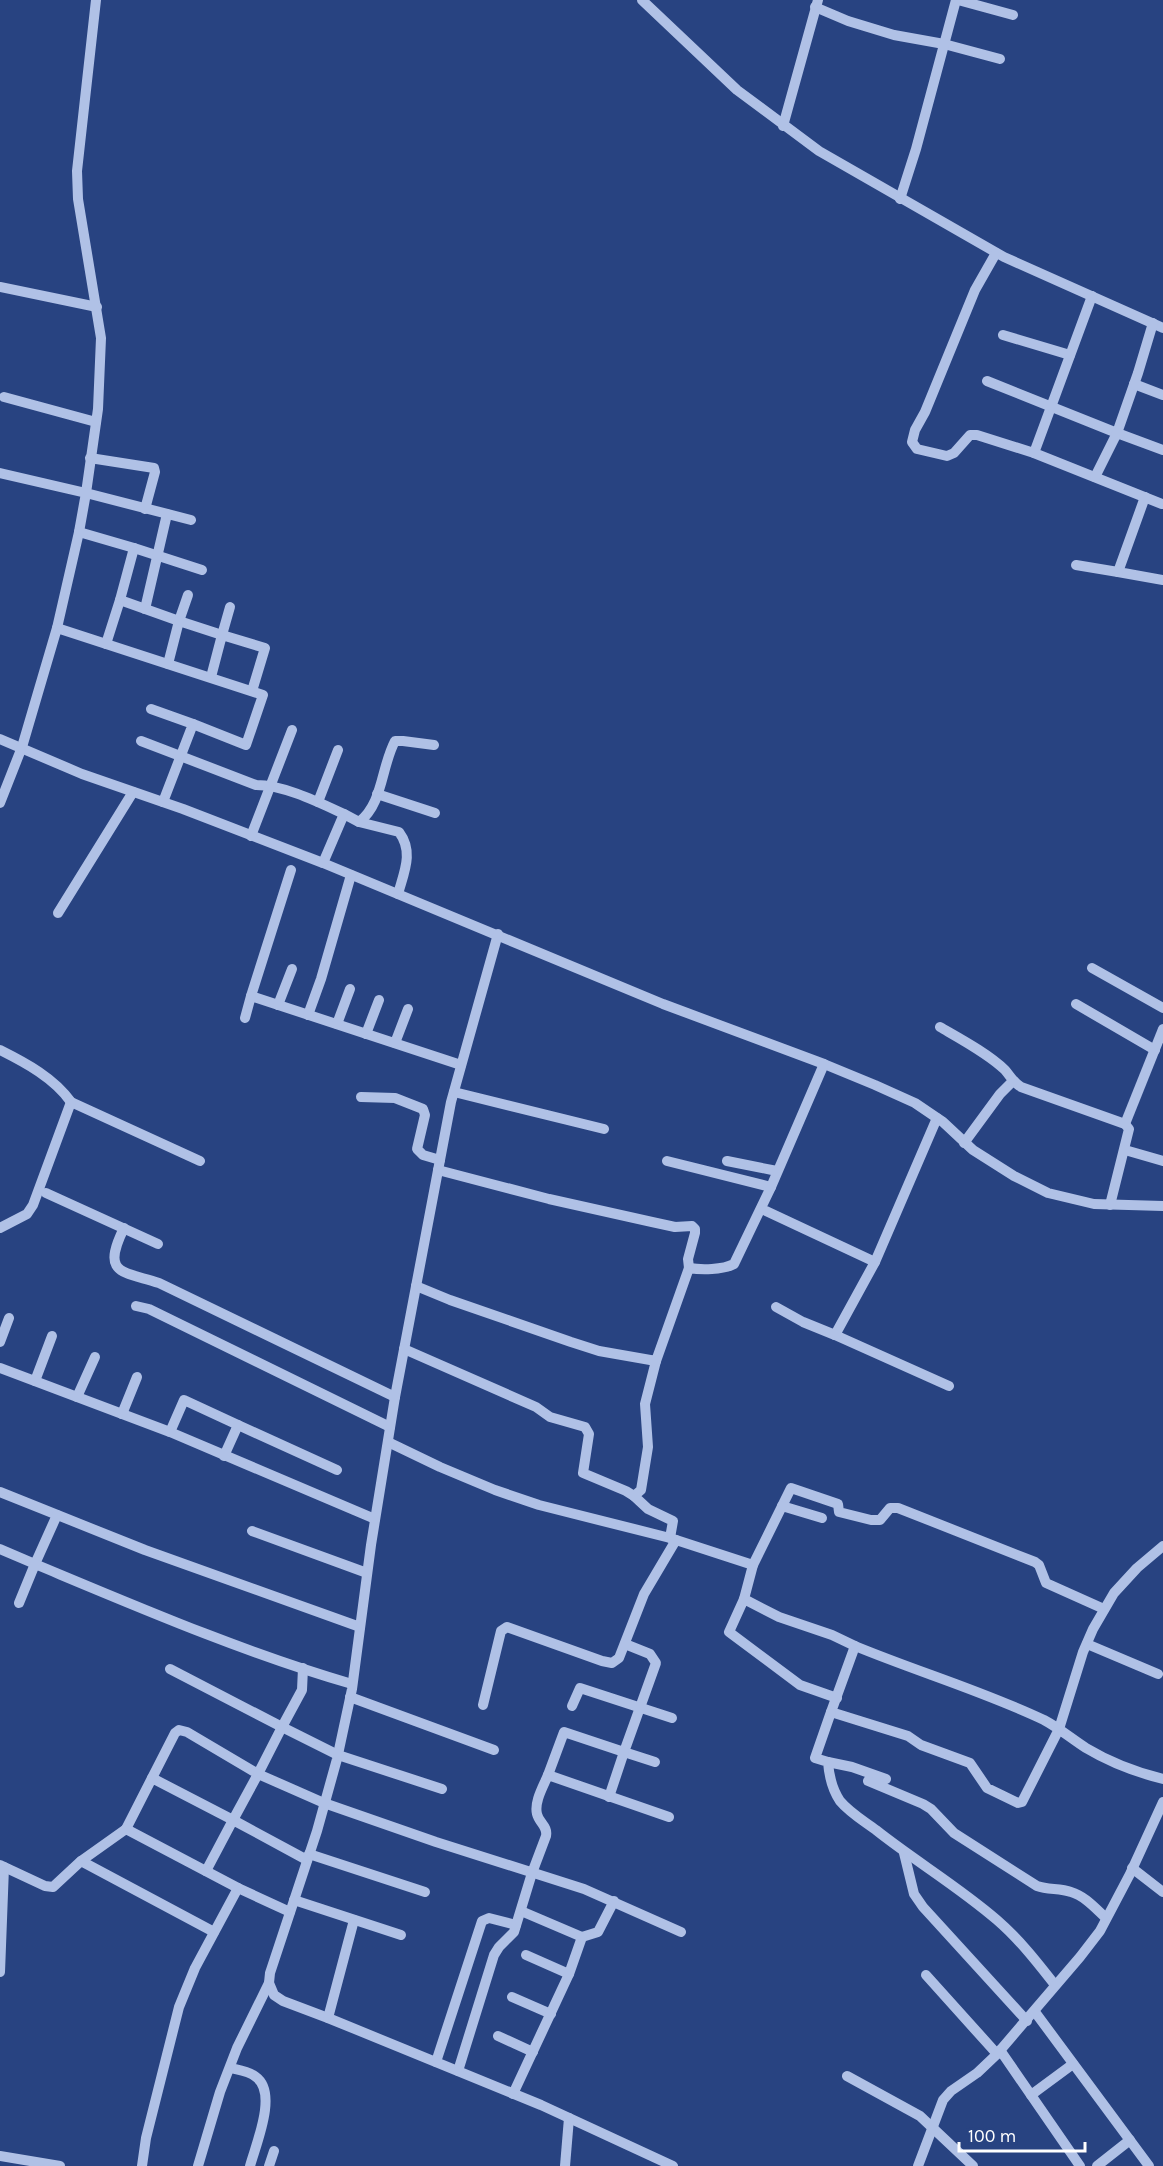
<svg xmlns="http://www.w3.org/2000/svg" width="1163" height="2166" viewBox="0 0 1163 2166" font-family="Karla,sans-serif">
  <rect width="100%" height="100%" fill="#284381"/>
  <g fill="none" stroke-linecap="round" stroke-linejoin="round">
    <g stroke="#b0c1e6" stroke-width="10">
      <polyline points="96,0 77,171 78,199 101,338 98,409 86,493 191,520"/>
      <polyline points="642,0 737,90 819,151 1004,257 1163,328"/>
      <polyline points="958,0 1013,15"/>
      <polyline points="815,7 848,21 894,35 944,44 1000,59"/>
      <polyline points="783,126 818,0"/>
      <polyline points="900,199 916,149 956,0"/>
      <polyline points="996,253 975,290 925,412 915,430 912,442 917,449 947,456 954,453 970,435 977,435 1034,453"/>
      <polyline points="0,287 97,307"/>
      <polyline points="1092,296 1034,453 1162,504"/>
      <polyline points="1003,335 1070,355"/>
      <polyline points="987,381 1117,433 1138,373 1153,323"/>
      <polyline points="1134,384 1163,395"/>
      <polyline points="4,397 96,422"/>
      <polyline points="90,458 154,468 155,472 145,509"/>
      <polyline points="0,473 86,493 79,532"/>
      <polyline points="1095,477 1117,433 1163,450"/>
      <polyline points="1145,497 1118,572 1163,580"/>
      <polyline points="134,548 202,570"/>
      <polyline points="1076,565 1118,572"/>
      <polyline points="145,609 167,514"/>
      <polyline points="57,628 79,532 134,548 120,600 179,621 188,595"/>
      <polyline points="106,644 120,600"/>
      <polyline points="168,664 179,621 222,635 230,607"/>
      <polyline points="211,677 222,635 265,648 252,691"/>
      <polyline points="151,709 193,724 163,802"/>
      <polyline points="0,739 82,774 183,809 323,863 663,1004 824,1064 875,1085 915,1103 943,1122 973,1150 1014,1176 1048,1193 1094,1204 1163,1206"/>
      <path d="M141,741L256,785C284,785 318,802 344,814"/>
      <polyline points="377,794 435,813"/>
      <polyline points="318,802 338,750"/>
      <polyline points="0,803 22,747 57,628 263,695 246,745 193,724"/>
      <path d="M359,822C383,804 381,767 395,741H403L434,745"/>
      <polyline points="251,836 292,730"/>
      <path d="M323,863L344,814L359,822L399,832C414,852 404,872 398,894"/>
      <polyline points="291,870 251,996 461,1065"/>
      <polyline points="58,913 133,792"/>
      <polyline points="498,934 451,1102 395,1397 371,1545 352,1689 337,1759 317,1831 270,1973 269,1983 274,1995 283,2001 328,2018 541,2105 673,2166"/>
      <polyline points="1092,968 1163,1008"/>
      <polyline points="1076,1004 1155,1050"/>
      <polyline points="278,1005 292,969"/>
      <polyline points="308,1015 321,979 351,875"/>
      <polyline points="245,1018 251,996"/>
      <polyline points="337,1024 350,989"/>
      <path d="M940,1027C959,1038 989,1054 1005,1070C1011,1077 1013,1082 1021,1087L1125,1124L1129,1129L1110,1205"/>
      <polyline points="366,1034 379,1000"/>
      <polyline points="395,1043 408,1009"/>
      <path d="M0,1050C26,1063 54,1078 71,1102L200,1161"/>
      <polyline points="454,1092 604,1129"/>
      <polyline points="361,1097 395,1098 423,1109 425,1115 417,1149 423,1155 440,1160"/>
      <polyline points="937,1118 875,1262 835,1335 949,1386"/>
      <polyline points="1125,1124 1163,1029"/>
      <polyline points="964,1143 1000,1094 1012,1082"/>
      <polyline points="1125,1150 1163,1161"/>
      <polyline points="667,1161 771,1187"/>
      <polyline points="727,1161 777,1171"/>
      <polyline points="438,1170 549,1199 652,1222 675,1227 692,1226 695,1229 695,1233 688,1259 689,1268"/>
      <polyline points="46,1193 158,1244"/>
      <polyline points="766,1211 875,1262"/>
      <polyline points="0,1228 27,1214 33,1205 71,1102"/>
      <path d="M124,1228C101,1275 122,1271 159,1283L395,1397"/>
      <path d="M416,1286L450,1300L571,1342L599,1351L656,1361L689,1268C701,1270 723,1270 734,1264L771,1187L824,1064"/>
      <polyline points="136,1306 149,1309 390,1427"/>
      <polyline points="776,1307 803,1322 835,1335"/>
      <polyline points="0,1342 9,1318"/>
      <polyline points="404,1349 536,1407 550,1417 585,1427 589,1434 583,1473 626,1491 634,1496"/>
      <polyline points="656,1361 645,1404 648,1447 641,1490 634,1496 648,1509 673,1521 670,1538"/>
      <polyline points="0,1368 170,1432 375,1519"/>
      <polyline points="35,1381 52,1336"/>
      <polyline points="77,1397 95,1357"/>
      <polyline points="122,1414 137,1377"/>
      <polyline points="238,1425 337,1470"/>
      <polyline points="170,1432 184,1400 238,1425 224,1456"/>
      <polyline points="388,1442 440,1467 495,1490 539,1505 670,1538 753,1565 791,1488 838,1504 839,1512 871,1520 880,1520 890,1508 898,1508 1035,1562 1039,1565 1046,1583 1104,1609"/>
      <polyline points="0,1492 145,1550 360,1627"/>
      <polyline points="782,1506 822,1518"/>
      <polyline points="252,1531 367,1573"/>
      <path d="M1163,1546L1137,1568L1114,1593L1093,1629L1083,1652L1059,1729L1022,1802L1018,1803L987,1788L970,1763L921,1745L908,1736L831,1712L855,1646C918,1672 983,1691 1044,1720C1059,1728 1072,1739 1086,1748C1111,1763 1135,1772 1163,1779"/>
      <polyline points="0,1549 35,1564 57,1515"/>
      <polyline points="744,1599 753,1565"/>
      <path d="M19,1603L35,1564C138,1607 245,1653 352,1684"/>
      <polyline points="625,1644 650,1654 656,1663 624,1752 655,1762"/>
      <polyline points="1087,1644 1158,1674"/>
      <polyline points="170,1669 282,1727 302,1690 303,1668"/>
      <polyline points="350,1697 494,1750"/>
      <polyline points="837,1698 800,1685 729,1632 744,1599 779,1617 832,1635 855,1646"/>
      <polyline points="483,1705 501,1631 507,1627 602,1661 612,1663 619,1658 644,1594 676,1540"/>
      <polyline points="572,1706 580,1688 672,1718"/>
      <path d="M831,1712L815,1758L828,1762C829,1776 832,1789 840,1801C850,1813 864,1821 876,1830C915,1861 959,1887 997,1920C1019,1939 1037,1962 1055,1985"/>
      <polyline points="828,1762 852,1767 886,1779"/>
      <polyline points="548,1775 564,1732 624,1752 609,1797"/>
      <polyline points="152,1778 175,1733 179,1730 187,1732 258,1774 233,1820 307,1860"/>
      <path d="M868,1781L923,1804L931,1809L954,1833L1037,1886C1048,1890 1060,1888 1071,1892C1085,1896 1096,1909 1106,1918"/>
      <polyline points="442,1789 338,1755 282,1727 258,1774 324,1803 436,1842 584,1889 681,1932"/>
      <polyline points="126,1829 152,1778 233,1820 206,1871"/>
      <polyline points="904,1853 914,1894 923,1907 1027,2021"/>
      <polyline points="309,1854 425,1892"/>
      <polyline points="81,1861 126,1829 238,1888"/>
      <polyline points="0,1865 45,1886 53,1887 81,1861 214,1932"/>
      <polyline points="1132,1868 1163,1892"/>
      <polyline points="294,1900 401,1935"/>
      <polyline points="582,1937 598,1932 614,1901"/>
      <polyline points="526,1955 569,1974"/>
      <polyline points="0,1972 4,1867"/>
      <polyline points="926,1975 997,2054"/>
      <polyline points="512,1997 551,2014"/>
      <polyline points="1035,2012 1149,2166"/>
      <polyline points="328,2018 354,1920"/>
      <polyline points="498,2036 533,2052"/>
      <polyline points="1000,2050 1080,2166"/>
      <polyline points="436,2062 482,1921 489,1918 516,1925"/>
      <path d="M230,2068C238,2070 249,2071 256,2077C278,2093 256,2144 250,2166"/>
      <path d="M458,2071L494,1955L499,1947L514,1932L532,1873L546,1836C548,1826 539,1823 537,1814C534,1802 543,1787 548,1775L669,1817"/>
      <polyline points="847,2076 920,2116 973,2166"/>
      <polyline points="513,2094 569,1974 582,1937 521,1911"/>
      <polyline points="1031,2095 1073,2064"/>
      <polyline points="0,2156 60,2166"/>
      <polyline points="142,2166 146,2138 179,2007 195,1968 238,1888 290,1912"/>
      <polyline points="198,2166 220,2092 237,2048 269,1983"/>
      <polyline points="269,2166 274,2151"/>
      <polyline points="565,2166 569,2118"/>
      <polyline points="918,2166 943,2100 951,2091 977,2073 997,2054 1080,1957 1100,1931 1130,1874 1163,1802"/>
      <polyline points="1097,2166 1130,2140"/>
    </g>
  </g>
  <path d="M959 2142v9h126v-9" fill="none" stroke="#ffffff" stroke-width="3"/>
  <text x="968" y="2142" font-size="18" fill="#ffffff" stroke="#284381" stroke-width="4.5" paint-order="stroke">100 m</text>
</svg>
